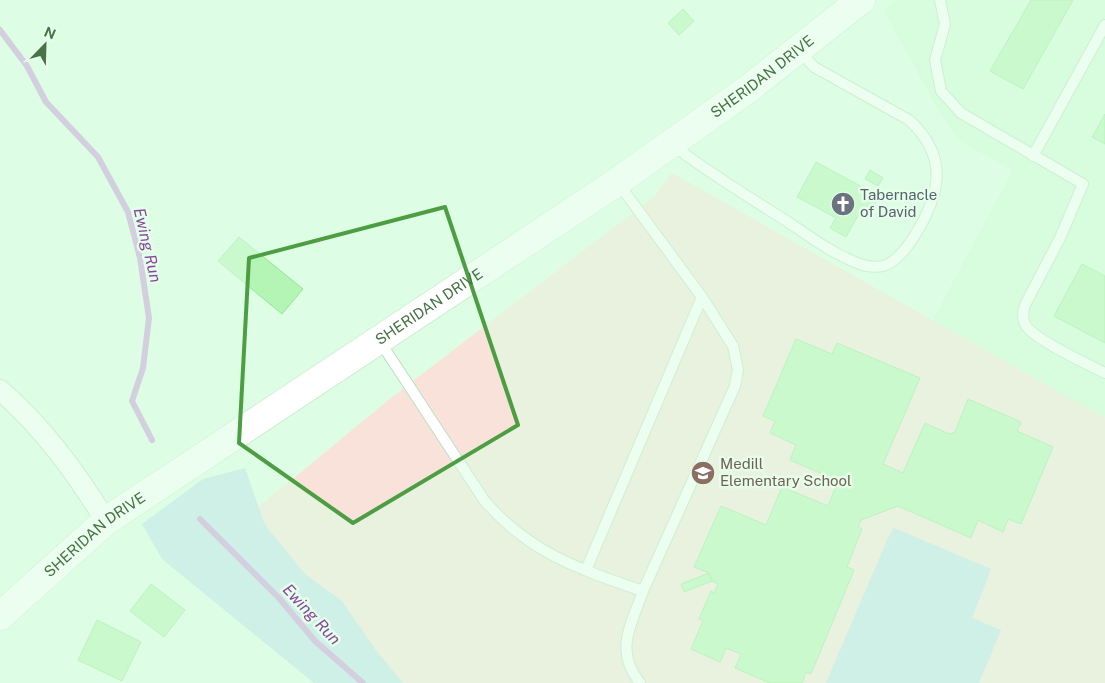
<svg xmlns="http://www.w3.org/2000/svg" width="1105" height="683" viewBox="0 0 1105 683" font-family="'Public Sans',sans-serif">
  <rect width="100%" height="100%" fill="#ddfde4"/>
  <polygon fill="#d1fad8" points="897,0 1105,0 1105,418 933,320 1013,170 958,140 939,111 884,11"/>
  <polygon fill="#f9e2da" points="672,173 1105,418 1105,683 384,683 233,528 396,394 655,196"/>
  <g fill="#bce1ea">
    <polygon points="245,468 265,525 305,574 342,601 375,649 403,683 314,683 162,559 142,524 203,479"/>
    <polygon points="894,528 991,569 972,618 1001,630 979,683 826,683 889,536"/>
  </g>
  <g fill="none" stroke-linecap="round" stroke-linejoin="round">
    <g stroke="#ca97d9" stroke-width="6">
      <polyline points="0,30 27,66 46,102 98,157 128,212 140,258 149,318 143,368 132,401 152,440"/>
      <polyline points="200,519 279,598 315,641 363,683"/>
    </g>
  </g>
  <g fill="#b4f4b4" stroke="#94e793">
    <polygon points="1031,0 1073,0 1023,89 990,71"/>
    <polygon points="683,9 694,21 679,35 668,23"/>
    <polygon points="1105,114 1105,144 1092,137"/>
    <polygon points="816,162 879,196 868,217 860,212 846,237 830,228 836,218 797,197"/>
    <polygon points="870,170 883,178 878,186 865,179"/>
    <polygon points="239,237 303,289 282,314 218,261"/>
    <polygon points="1082,264 1105,276 1105,343 1054,316"/>
    <polygon points="796,339 832,354 837,343 920,378 883,464 903,473 925,423 949,434 955,432 968,399 1021,422 1017,431 1053,447 1021,524 1008,519 1003,532 978,520 971,538 898,506 861,520 858,527 862,529 847,567 854,570 811,674 806,672 802,683 770,683 735,668 741,654 726,648 720,662 691,649 703,621 699,619 711,591 714,593 718,584 712,581 709,573 694,567 721,506 766,525 782,487 828,506 838,481 790,460 796,445 770,433 775,421 763,416"/>
    <polygon points="709,573 712,581 684,592 681,584"/>
    <polygon points="151,584 185,610 164,637 130,611"/>
    <polygon points="97,620 141,642 122,681 78,660"/>
  </g>
  <g fill="none" stroke-linecap="round" stroke-linejoin="round">
    <g stroke="#b9e1bd" stroke-width="12">
      <g id="lane">
        <path d="M940,0L945,24L935,60L941,91L961,113L1083,184L1060,238L1025,305C1023,311 1022,318 1025,324C1031,338 1089,365 1105,373"/>
        <path d="M671,144C709,173 749,197 788,222C812,238 833,254 860,264C868,267 879,268 886,265C906,257 927,217 933,197C943,166 932,141 909,120L814,67L799,50"/>
        <polyline points="1033,156 1105,25"/>
        <path d="M379,340L484,500C529,553 579,569 643,591L735,386L738,370L733,346L702,297L618,183"/>
        <polyline points="586,570 702,297"/>
        <path d="M640,683C614,650 631,626 643,591"/>
      </g>
    </g>
    <g stroke="#b9e1bd" stroke-width="22">
      <path id="street" d="M0,390C43,427 76,473 106,521"/>
    </g>
    <g stroke="#b9e8bd" stroke-width="29">
      <g id="secondary">
        <path id="s1" d="M0,616L106,521L617,182L748,89L861,0"/>
      </g>
    </g>
    <use href="#lane" stroke="#fff" stroke-width="10"/>
    <use href="#street" stroke="#fff" stroke-width="20"/>
    <use href="#secondary" stroke="#fff" stroke-width="28"/>
  </g>
  <path d="M0 0H1105V683H0ZM445,207L518,425L353,523L239,443L249,258Z" fill="#ddfde4" fill-opacity=".55" fill-rule="evenodd"/>
  <path fill="none" stroke="#4d9e42" stroke-width="4" stroke-linejoin="round" d="M445,207L518,425L353,523L239,443L249,258Z"/>
  <defs>
    <g id="church-disc" transform="scale(1.25)"><circle r="9.5" fill="#6b7280" stroke="#e4ffea"/><path d="M-1.2-6h2.4v3.5h3.3v2.4h-3.3V6h-2.4V-.1h-3.3v-2.4h3.3Z" fill="#fff"/></g>
    <g id="school-disc" transform="scale(1.25)"><circle r="9.5" fill="#8d6e63" stroke="#e4ffea"/><path d="M0-5L7-2L0 1L-7-2ZM-4 1L0 2.5L4 1V4Q0 6-4 4Z" fill="#fff"/></g>
  </defs>
  <g fill-rule="evenodd">
    <use href="#church-disc" x="843" y="204"/>
    <use href="#school-disc" x="703" y="473"/>
  </g>
  <g text-anchor="middle" stroke-width="5" stroke-linejoin="round" paint-order="stroke">
    <g font-size="15" fill="#477345" stroke="#e4ffea">
      <text dy="5" stroke="none"><textPath href="#s1" startOffset="935">SHERIDAN DRIVE</textPath></text>
      <text dy="5" stroke="none"><textPath href="#s1" startOffset="530">SHERIDAN DRIVE</textPath></text>
      <text dy="5" stroke="none"><textPath href="#s1" startOffset="125">SHERIDAN DRIVE</textPath></text>
    </g>
    <g font-size="15" fill="#5b616d" stroke="#e4ffea" text-anchor="start">
      <text x="860" y="200">Tabernacle<tspan x="860" dy="17">of David</tspan></text>
    </g>
    <g font-size="15" fill="#785e54" stroke="#e4ffea" text-anchor="start">
      <text x="720" y="469">Medill<tspan x="720" dy="17">Elementary School</tspan></text>
    </g>
    <g font-size="16" font-style="italic" fill="#8a469d" stroke="#e4ffea">
      <text transform="translate(148 245) rotate(77)" y="6">Ewing Run</text>
      <text transform="translate(312 614) rotate(47)" y="6">Ewing Run</text>
    </g>
  </g>
  <g transform="translate(45 45) rotate(23)" stroke="#e4ffea" stroke-width="4" paint-order="stroke">
  <path d="M0-4L9 19L0 12L-9 19Z" fill="#477345"/>
  <text y="-8" font-size="14" font-weight="bold" text-anchor="middle" fill="#477345">N</text>
  </g>
</svg>
